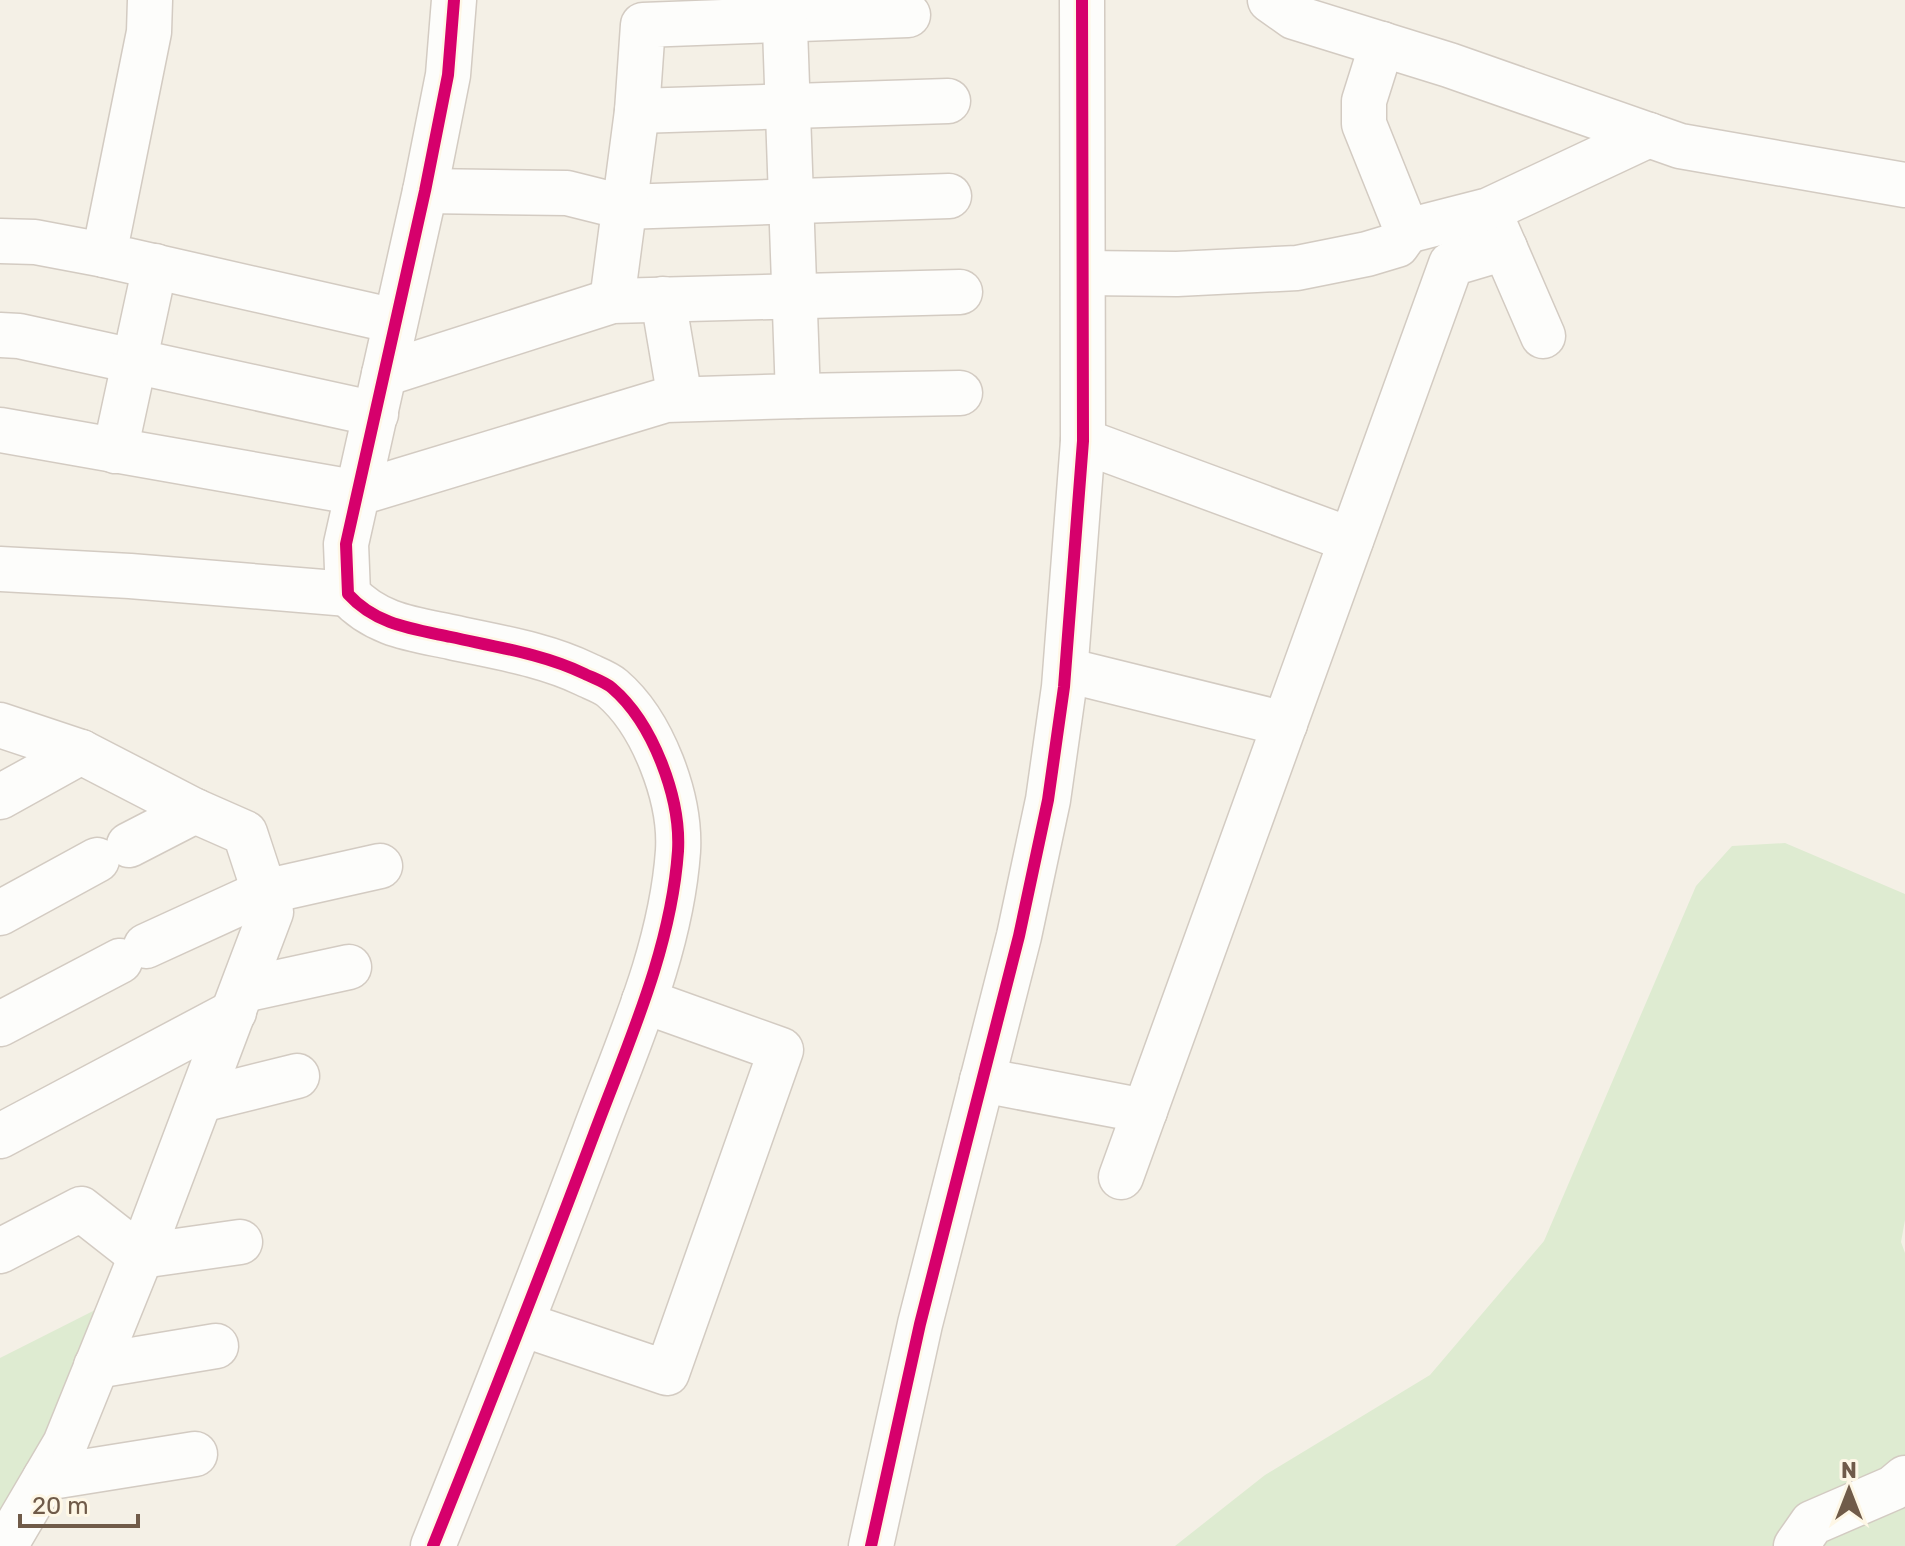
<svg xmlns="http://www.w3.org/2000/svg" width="1905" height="1546" viewBox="0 0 1905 1546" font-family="Rubik,sans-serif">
  <rect width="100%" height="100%" fill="#f4f0e6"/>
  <g fill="#deebd1">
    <polygon points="1785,843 1905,894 1905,1220 1901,1242 1905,1253 1905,1546 1175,1546 1265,1475 1430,1375 1544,1241 1696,886 1732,846"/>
    <polygon points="105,1305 17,1508 0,1510 0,1358"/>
  </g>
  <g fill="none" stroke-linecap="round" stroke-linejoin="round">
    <g stroke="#d3cbc2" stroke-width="47">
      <g id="minor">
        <polyline points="150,0 149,32 104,255 395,321"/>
        <polyline points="1270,0 1294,17 1449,65 1680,146 1905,185"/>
        <polyline points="908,15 643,25 637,111 948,101"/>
        <polyline points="1382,44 1364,101 1364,124 1407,231 1489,210 1649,135"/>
        <polyline points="425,191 567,193 623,207 949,196"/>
        <polyline points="1494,223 1543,336"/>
        <polyline points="0,241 35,242 104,255"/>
        <polyline points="1084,273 1177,274 1297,268 1367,254 1397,245 1407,231"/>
        <polyline points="663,299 680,399"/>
        <polyline points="612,301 637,111"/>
        <polyline points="0,335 19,336 376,414"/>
        <polyline points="384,374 612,301 960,292"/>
        <polyline points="798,396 960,393"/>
        <polyline points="0,430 359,493 666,400 798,396 784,0"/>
        <polyline points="1083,441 1351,540"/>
        <polyline points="115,451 155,266"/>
        <polyline points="0,569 130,576 348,594"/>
        <polyline points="1066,670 1285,724"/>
        <polyline points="0,725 81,752 195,811 245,833 271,912 141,1256 65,1444 5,1546"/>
        <polyline points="0,797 81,752"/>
        <polyline points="129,845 195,811"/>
        <polyline points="0,913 97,860"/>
        <polyline points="146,946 264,892 380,866"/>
        <polyline points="243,990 349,967"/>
        <polyline points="0,1024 120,961"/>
        <polyline points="982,1080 1145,1111"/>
        <polyline points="201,1100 297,1076"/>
        <polyline points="0,1136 234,1012"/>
        <polyline points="1121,1177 1451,264 1505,248"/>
        <polyline points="0,1251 81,1209 141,1256 240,1242"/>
        <polyline points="522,1324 667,1373 781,1050 644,1001"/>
        <polyline points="96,1366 216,1346"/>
        <polyline points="45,1478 195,1454"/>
        <path d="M433,1546C488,1409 542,1272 594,1134C628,1043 671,950 678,851C681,798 653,723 612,688C605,682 593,678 585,674C544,654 496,647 451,637C413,629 376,625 348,594L346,544L425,191L448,75L454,0"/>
        <polyline points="871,1546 920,1324 1019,936 1048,800 1064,687 1083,441 1082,0"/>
        <polyline points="1796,1546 1812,1523 1893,1488 1905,1478"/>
      </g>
    </g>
    <use href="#minor" stroke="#fdfdfb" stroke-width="44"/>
    <g stroke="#fef7e6" stroke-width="17">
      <g id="cycleway">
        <path d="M433,1546C488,1409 542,1272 594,1134C628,1043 671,950 678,851C681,798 653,723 612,688C605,682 593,678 585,674C544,654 496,647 451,637C413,629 376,625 348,594L346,544L425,191L448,75L454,0"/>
        <polyline points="871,1546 920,1324 1019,936 1048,800 1064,687 1083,441 1082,0"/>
      </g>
    </g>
    <use href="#cycleway" stroke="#d6006c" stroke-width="12"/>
  </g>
  <g transform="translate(1849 1490)" stroke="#fef7e6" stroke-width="6" paint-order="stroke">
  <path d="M0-6L14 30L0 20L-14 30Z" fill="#705b49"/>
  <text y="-12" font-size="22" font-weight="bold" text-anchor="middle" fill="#705b49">N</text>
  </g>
  <path d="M20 1514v12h118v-12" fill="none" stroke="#705b49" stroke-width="4"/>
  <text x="32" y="1514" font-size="24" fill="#705b49" stroke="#fef7e6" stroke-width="6" paint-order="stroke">20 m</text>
</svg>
